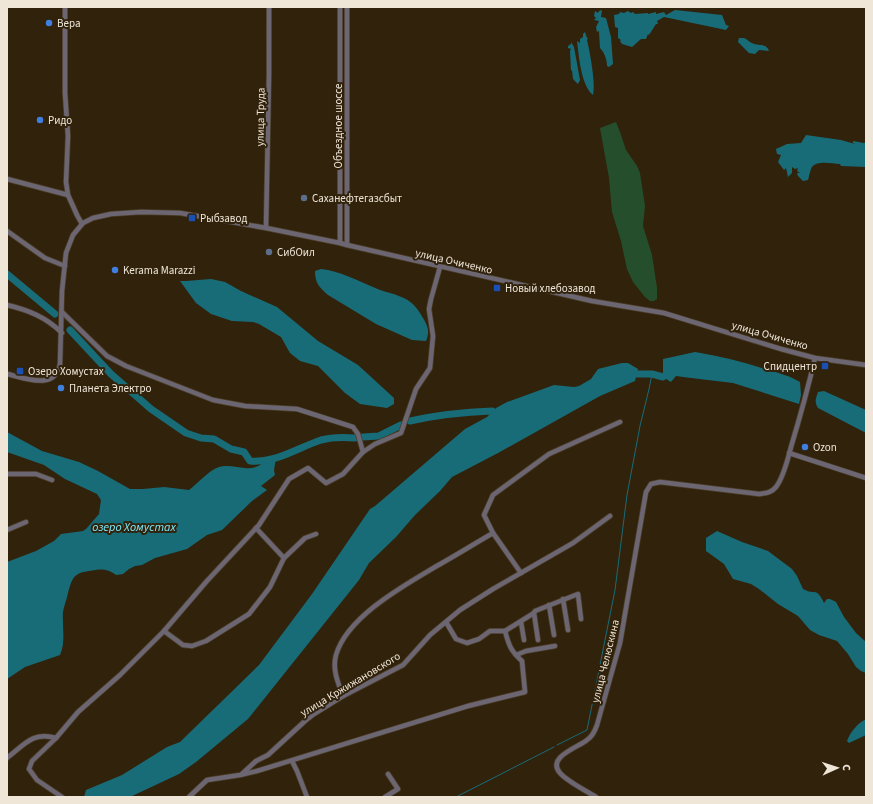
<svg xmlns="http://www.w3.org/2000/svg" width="873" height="804" viewBox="0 0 873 804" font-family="'Source Sans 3',sans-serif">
  <rect width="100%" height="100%" fill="#31220b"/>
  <polygon fill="#254f2c" points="616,122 620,132 626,150 637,166 640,173 645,206 643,226 652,255 657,288 657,299 654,301 650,301 645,297 633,282 627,269 621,241 612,212 609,178 600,128"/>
  <g fill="#186c78">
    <path d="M602,10L601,17L606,18L611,37L613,64L609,67L607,66C607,59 604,52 600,48L599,31L597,32L596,27L599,21L594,20L596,18L594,16L595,11L598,13L599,11Z"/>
    <polygon points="675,10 722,15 726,25 729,26 726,30 664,17 657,21 658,24 656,24 649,35 648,34 646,39 641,39 632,47 622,44 620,41 621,40 618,38 618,28 615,27 614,15 619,14 620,12 624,13 628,11 631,13 633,12 635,14 648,13 648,14 656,12 656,14 664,12 666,15"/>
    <path d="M585,32L587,38H588L587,40C590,52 596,85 593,95C581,85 579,57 577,41L580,43V39L583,37V34Z"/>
    <path d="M739,38H744C747,39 749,42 752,43C759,47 766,42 769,51L759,50L755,54L749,53L738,42Z"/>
    <polygon points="571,42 574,47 580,80 578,84 573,79 572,70 571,71 570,51 571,49 568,48 568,46 571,44"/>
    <path d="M806,135L841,140L855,144L853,143V141L864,143L866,142V167L841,166L840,164C832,164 818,160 812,167C810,170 809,177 808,180L803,181L798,176L797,173H800L797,171L798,168L795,169L792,167V173L788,177L786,168L784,170L778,162L781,155L777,154L776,149L787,144L801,143Z"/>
    <path d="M321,269C340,271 356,280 373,287C395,297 410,293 423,318C428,326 430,332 426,341L412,340L376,324L328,295C319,287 315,283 315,271Z"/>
    <polygon points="211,279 225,282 241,291 277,307 318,341 358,365 394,398 394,404 387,408 360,404 345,393 318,366 300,361 290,353 281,337 259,324 253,322 232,321 211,314 196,303 180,281 186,281"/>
    <path d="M695,352C720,356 744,362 768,370C779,373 790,376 800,382L801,395L799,404L733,383L683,377L676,376L671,382L663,377V359Z"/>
    <polygon points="622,363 628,363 638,369 635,381 600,396 498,453 452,477 440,491 415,515 396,537 369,563 359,580 248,719 196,762 179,774 130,797 84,797 86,790 122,775 167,747 180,742 259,665 312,594 370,509 375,506 465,429 487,417 496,408 507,402 554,385 574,387 579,386 591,379 598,369"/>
    <path d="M824,391L866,410V433L818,408C814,402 816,398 818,392Z"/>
    <path d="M7,432L42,451L79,462L98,471L130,489H143L164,487L189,490C198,483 208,471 219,467C232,463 247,473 260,465C263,463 266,459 269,457L276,458L274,470L275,475L261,486L267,490L252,501L222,530L207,535L187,549L155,558L142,565L135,566L129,569L123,574L116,575C107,568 100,569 89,571C73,573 72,579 68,593C67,599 64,605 63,612C62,626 66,642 60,655L25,667L7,679V562L36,551L54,541L61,534L83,531L86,529L99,514L101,500L97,494L65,479L44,465L7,452Z"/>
    <path d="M717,531L742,542L768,551L792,569L797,576L803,589C816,596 816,586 824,603L827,599H830L836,602L844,617L856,633L866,642V673L861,671L856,667L848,654L837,641L819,635L810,630L798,616L778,604L759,589L751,584L733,579L724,564L706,551V538Z"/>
    <path d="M866,719V735L849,743L847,741C850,732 858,723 866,719Z"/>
  </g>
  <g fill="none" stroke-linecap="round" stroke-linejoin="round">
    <g stroke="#186c78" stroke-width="1">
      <polyline points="557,745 587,730 615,590 627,495 640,426 649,389 652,374"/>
      <polyline points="456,797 554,747"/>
    </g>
    <g stroke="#186c78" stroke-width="7">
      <polyline points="7,274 55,314"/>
      <path d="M70,330L111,374L151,409L186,433L201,438L214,439L231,449L244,452L250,461C277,463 297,448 321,440C332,437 344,437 355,438"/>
      <polyline points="637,374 652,374 663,377 670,372"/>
      <path d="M410,421C437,415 464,412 492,411"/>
      <polyline points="363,437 379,436 401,425"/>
    </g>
    <g stroke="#4c3d28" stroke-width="6">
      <g id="minor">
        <polyline points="65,7 65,93 68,136 66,182 68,195 77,215 82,224"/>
        <polyline points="340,7 340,243"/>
        <polyline points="347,7 347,245"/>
        <polyline points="7,179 68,195"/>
        <polyline points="266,228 269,74 269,7"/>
        <polyline points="7,231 45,258 65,266"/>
        <path d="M7,305C28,310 46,317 62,333"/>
        <polyline points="62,312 107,356 126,366 213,400 245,406 297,409 353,427 358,434 363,452"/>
        <path d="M7,374C25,378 55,391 60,364L62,291L66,253L73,235L83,223L93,218L111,214L141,212L180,213L266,228L340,243L347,245L592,301L664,313L781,349L815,358L866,365"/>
        <polyline points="789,453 866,478"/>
        <polyline points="7,474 36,474 52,480"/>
        <polyline points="256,528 284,558"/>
        <polyline points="7,530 26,522"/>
        <polyline points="493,533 484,515 493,495 549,454 620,422"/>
        <polyline points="563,599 568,630"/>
        <polyline points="549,605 554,635"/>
        <polyline points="534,613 538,640"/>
        <polyline points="521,622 524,640"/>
        <polyline points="164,631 183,645 192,646 206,641 249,614 270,587 284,558 305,538 316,534"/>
        <polyline points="505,631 534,613 535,611 578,594 581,619"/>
        <polyline points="516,655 526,651 555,646"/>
        <path d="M343,696C338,683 332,669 336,655C347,617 403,586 435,567C455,556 474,544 493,533L521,573"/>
        <path d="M7,758C24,745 33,731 56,738"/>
        <polyline points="292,761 297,771 307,797"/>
        <polyline points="242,774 256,761 268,755 305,721 314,714 343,696 403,665 430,635 460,610 493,589 573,543 610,516"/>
        <polyline points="62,797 37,780 29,769 32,761 56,738 78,712 120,675 164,631 206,582 259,525 289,479 308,468 326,483 343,474 363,452 375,444 401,433 416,389 430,368 433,336 429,309 431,299 440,267"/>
        <path d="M189,797L207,780L240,775L257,771L468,706L525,692L522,661C511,651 509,646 505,631H490L479,639L467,643L456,639L446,622"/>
        <polyline points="385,797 398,789 388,774"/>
        <path d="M596,797C585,790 568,782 560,773C546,757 579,747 587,740C593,736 595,731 597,725L620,643L646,492L651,484L660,482L759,494C766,493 771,493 776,487C783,478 788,459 791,447C800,417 808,388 815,358"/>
      </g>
    </g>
    <use href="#minor" stroke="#6b6672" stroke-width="4.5"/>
  </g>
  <g fill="#3f7fe0" stroke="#31220b" stroke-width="1.5">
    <circle cx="49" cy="23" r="4"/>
    <circle cx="40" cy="120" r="4"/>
    <circle cx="115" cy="270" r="4"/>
    <circle cx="61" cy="388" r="4"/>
    <circle cx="805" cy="447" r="4"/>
  </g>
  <g fill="#5c6f8a" stroke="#31220b" stroke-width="1.5">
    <circle cx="304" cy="198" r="4"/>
    <circle cx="269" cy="252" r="4"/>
  </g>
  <g fill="#1a4fb4" stroke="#31220b" stroke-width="1.5">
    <rect x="188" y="214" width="8" height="8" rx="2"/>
    <rect x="493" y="284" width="8" height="8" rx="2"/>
    <rect x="821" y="362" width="8" height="8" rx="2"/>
    <rect x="16" y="367" width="8" height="8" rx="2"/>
  </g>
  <g text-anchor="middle" stroke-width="4" stroke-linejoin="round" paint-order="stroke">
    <g font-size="11" fill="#efe6d8" stroke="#31220b" text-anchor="start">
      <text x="57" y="27">Вера</text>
      <text x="48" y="124">Ридо</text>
      <text x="312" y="202">Саханефтегазсбыт</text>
      <text x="200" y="222">Рыбзавод</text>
      <text x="277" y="256">СибОил</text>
      <text x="123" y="274">Kerama Marazzi</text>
      <text x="505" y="292">Новый хлебозавод</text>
      <text x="817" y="370" text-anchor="end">Спидцентр</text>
      <text x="28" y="375">Озеро Хомустах</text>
      <text x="69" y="392">Планета Электро</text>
      <text x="813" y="451">Ozon</text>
    </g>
    <g font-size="11" fill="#efe6d8" stroke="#31220b">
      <text transform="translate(260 117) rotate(-89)" y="4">улица Труда</text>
      <text transform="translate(338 126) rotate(-90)" y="4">Объездное шоссе</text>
      <text transform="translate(454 261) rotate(13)" y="4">улица Очиченко</text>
      <text transform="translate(770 335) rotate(16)" y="4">улица Очиченко</text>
      <text transform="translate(605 661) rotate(-76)" y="4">улица Челюскина</text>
      <text transform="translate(350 684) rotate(-31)" y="4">улица Кржижановского</text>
    </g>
    <g font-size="12" font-style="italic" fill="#7de8fa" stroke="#31220b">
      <text x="134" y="531">озеро Хомустах</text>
    </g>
  </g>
  <rect width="873" height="804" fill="none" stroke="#efe6d8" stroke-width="16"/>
  <g transform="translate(837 768) rotate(87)" stroke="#31220b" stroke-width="3" paint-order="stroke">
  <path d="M0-3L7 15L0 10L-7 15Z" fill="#efe6d8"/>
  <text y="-6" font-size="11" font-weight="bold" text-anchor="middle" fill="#efe6d8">С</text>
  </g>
</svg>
